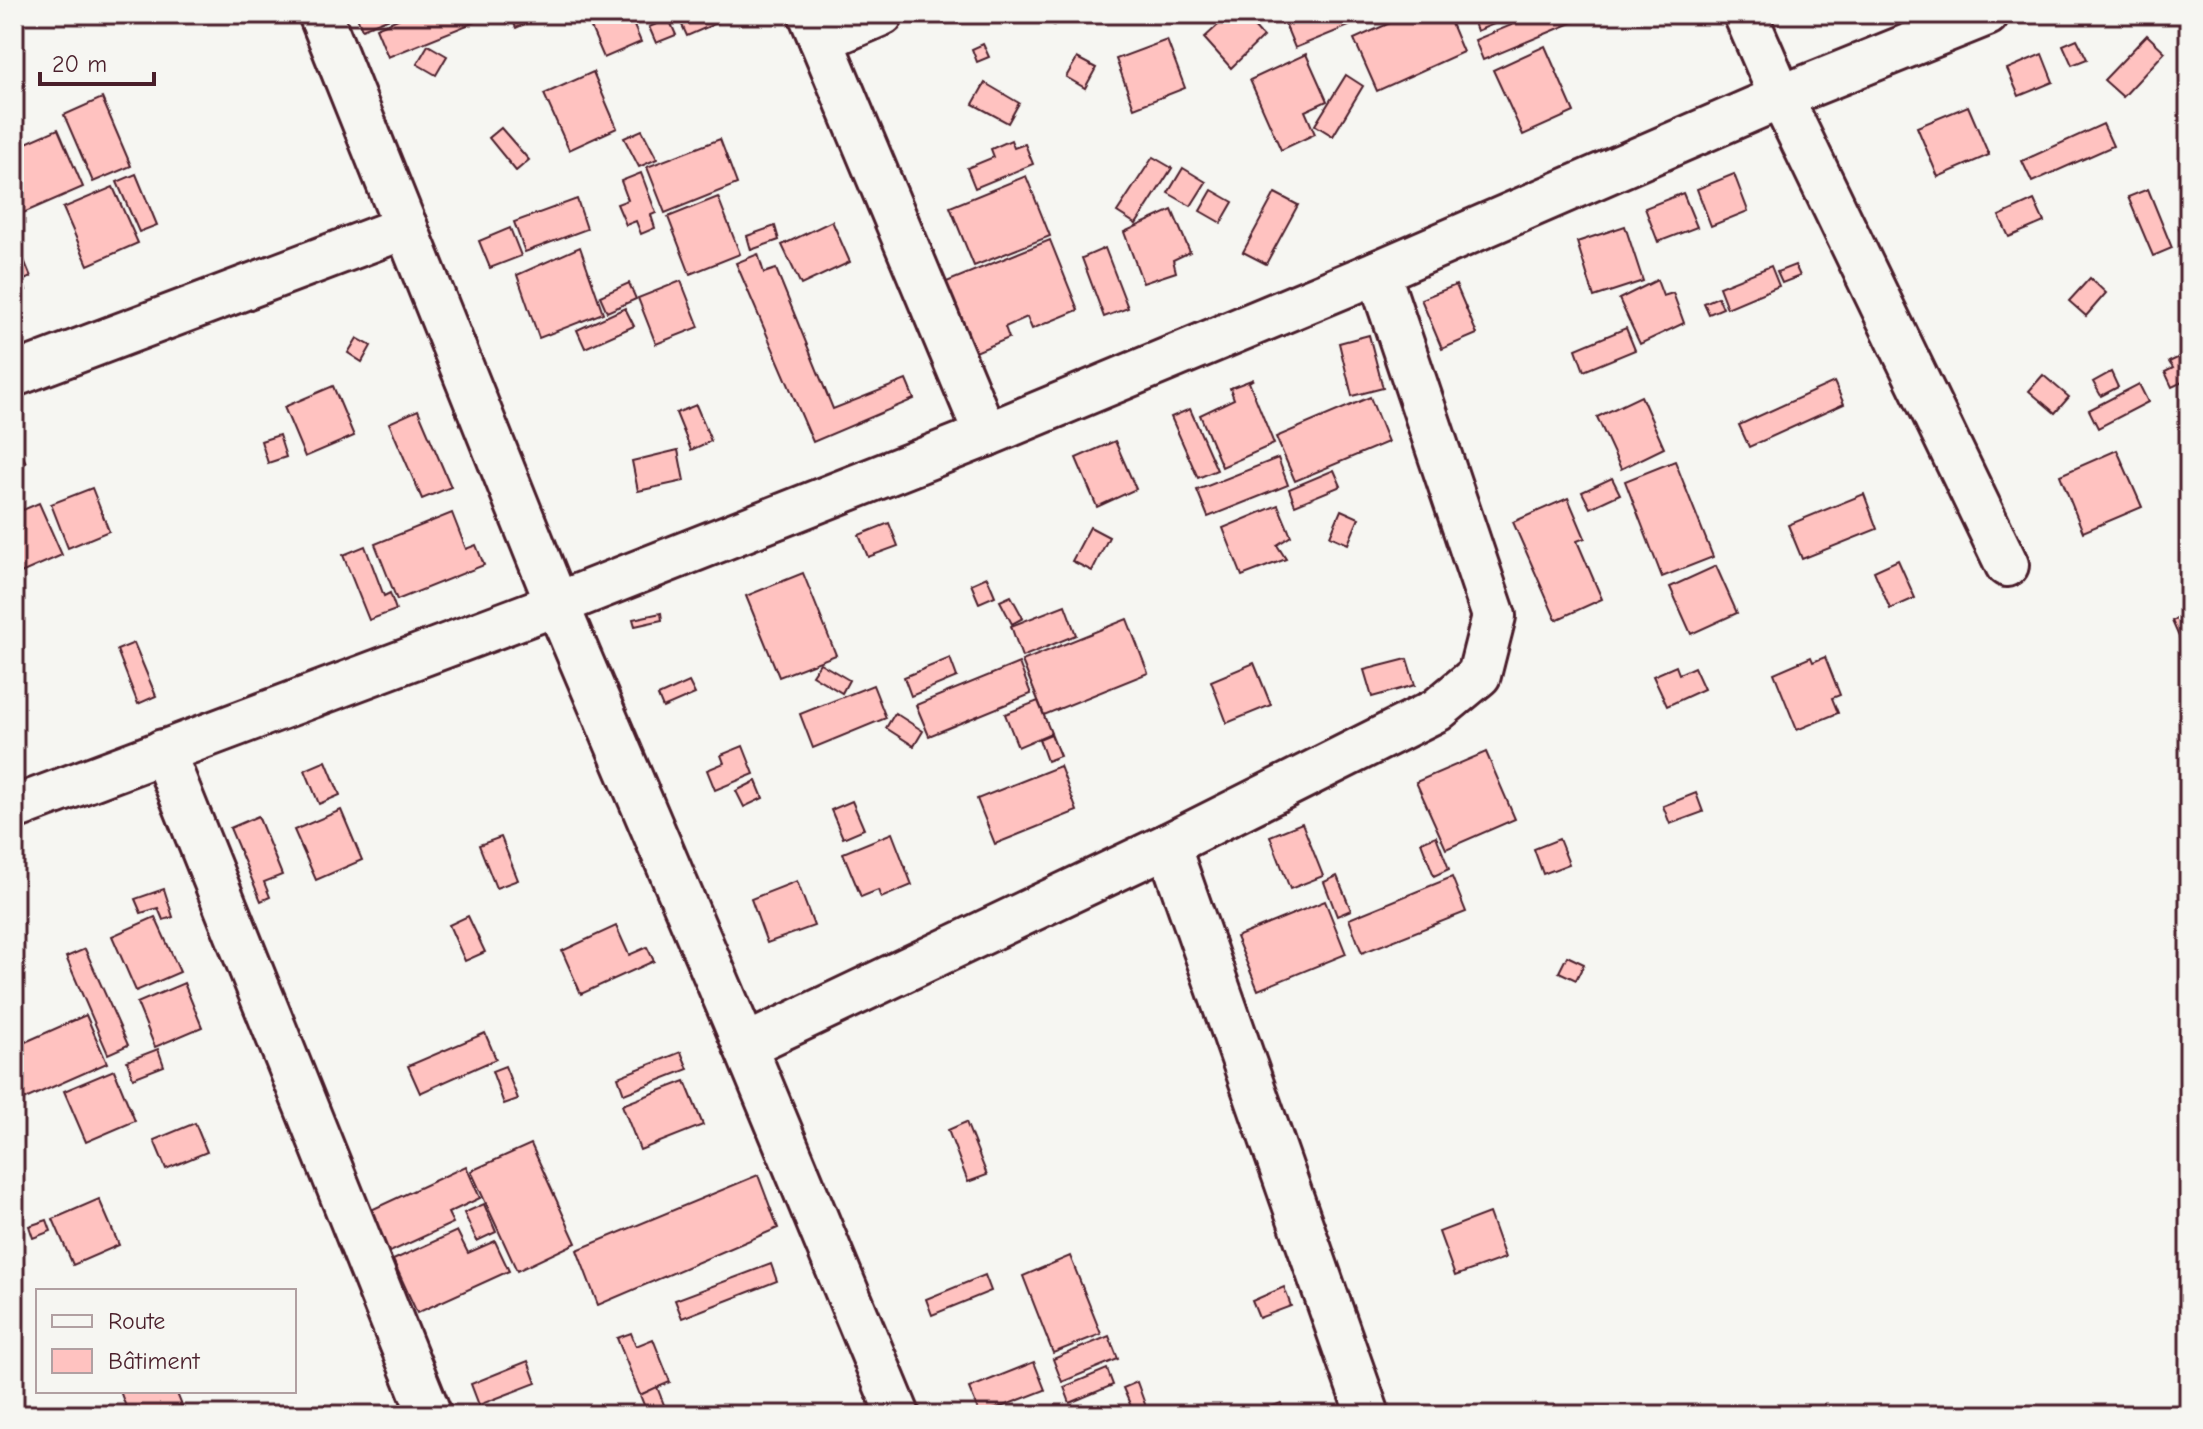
<svg xmlns="http://www.w3.org/2000/svg" width="2203" height="1429" font-family="'Comic Neue',sans-serif">
<style>
.building{fill:#ffc2c0;stroke:#4a1f2b;stroke-width:2}
.lines{fill:none;stroke-linecap:round;stroke-linejoin:round}
.street-casing{stroke:#4a1f2b;stroke-width:48}
.street{stroke:#f6f6f2;stroke-width:42}
</style>
<rect width="100%" height="100%" fill="#f6f6f2"/>
<filter id="ink" filterUnits="userSpaceOnUse"><feTurbulence type="fractalNoise" baseFrequency=".0125" numOctaves="2"/><feDisplacementMap in="SourceGraphic" scale="16" xChannelSelector="R" yChannelSelector="G"/><feConvolveMatrix kernelMatrix="1 2 1 2 8 2 1 2 1" color-interpolation-filters="sRGB"/></filter>
<g filter="url(#ink)">
<g class="building">
<path d="M356,14H400L362,29Z"/>
<path d="M410,14H484L485,18L388,57L376,28Z"/>
<path d="M510,14H547L516,28Z"/>
<path d="M610,14H629L641,42L604,58L589,23Z"/>
<path d="M677,14H735V15L687,36Z"/>
<path d="M1039,14H1062L1054,25Z"/>
<path d="M1230,14H1242L1263,37L1231,68L1204,38Z"/>
<path d="M1281,14H1344L1349,26L1295,48Z"/>
<path d="M1351,14H1381L1355,25Z"/>
<path d="M1410,14H1447L1463,52L1377,91L1354,39Z"/>
<path d="M1471,14H1518L1477,31Z"/>
<path d="M1538,14H1593L1483,60L1475,40Z"/>
<path d="M669,19L676,35L656,43L649,27Z"/>
<path d="M2147,35L2165,52L2123,97L2104,80Z"/>
<path d="M2077,39L2087,59L2072,65L2063,45Z"/>
<path d="M1167,40L1185,88L1134,108L1116,59Z"/>
<path d="M983,44L989,57L977,62L972,49Z"/>
<path d="M428,45L447,56L436,75L417,64Z"/>
<path d="M1545,46L1574,112L1523,135L1493,70Z"/>
<path d="M1306,54L1327,101L1305,111L1315,134L1281,150L1250,80Z"/>
<path d="M2042,54L2053,82L2019,96L2007,69Z"/>
<path d="M1077,58L1096,68L1085,88L1066,77Z"/>
<path d="M593,72L617,128L569,150L544,94Z"/>
<path d="M1346,75L1363,86L1333,136L1315,125Z"/>
<path d="M985,83L1019,103L1008,123L973,104Z"/>
<path d="M102,98L131,166L93,182L64,115Z"/>
<path d="M1968,106L1989,155L1938,177L1917,127Z"/>
<path d="M2103,124L2113,146L2032,182L2022,161Z"/>
<path d="M501,128L529,160L516,171L489,138Z"/>
<path d="M58,129L83,187L14,217V155L21,152L19,146Z"/>
<path d="M642,130L657,159L639,167L624,138Z"/>
<path d="M720,139L737,184L665,213L647,167Z"/>
<path d="M1011,140L1014,148L1025,144L1033,164L975,188L967,168L994,157L991,149Z"/>
<path d="M1153,157L1172,168L1136,224L1117,212Z"/>
<path d="M1183,168L1206,182L1191,206L1168,193Z"/>
<path d="M641,173L656,213L651,215L655,228L641,234L636,221L626,225L617,204L628,200L621,181Z"/>
<path d="M136,174L157,225L139,232L117,182Z"/>
<path d="M1734,174L1748,211L1711,226L1697,189Z"/>
<path d="M1026,176L1050,236L974,266L950,207Z"/>
<path d="M113,187L138,243L88,265L63,208Z"/>
<path d="M2148,189L2172,248L2153,256L2128,197Z"/>
<path d="M1212,190L1233,202L1221,223L1200,211Z"/>
<path d="M1275,193L1298,205L1266,264L1243,252Z"/>
<path d="M1683,193L1697,227L1658,242L1645,208Z"/>
<path d="M718,197L740,254L690,274L668,217Z"/>
<path d="M577,199L587,229L525,252L514,222Z"/>
<path d="M2034,200L2044,222L2009,237L1999,216Z"/>
<path d="M1172,210L1190,252L1173,260L1176,272L1143,283L1124,232Z"/>
<path d="M832,221L850,262L801,285L782,245Z"/>
<path d="M2189,224V243L2187,244L2179,228Z"/>
<path d="M775,226L779,240L751,250L747,236Z"/>
<path d="M1625,226L1643,281L1594,297L1577,242Z"/>
<path d="M510,228L521,256L490,268L479,241Z"/>
<path d="M1050,240L1078,310L1032,329L1027,317L1005,327L1009,338L971,354L944,283Z"/>
<path d="M580,247L603,313L539,338L517,275Z"/>
<path d="M19,248L31,277L22,281L26,290L14,295V250Z"/>
<path d="M1105,248L1128,308L1104,317L1082,258Z"/>
<path d="M758,254L764,273L776,269L833,409L906,380L914,399L813,442L736,263Z"/>
<path d="M1795,265L1800,276L1782,283L1777,272Z"/>
<path d="M1771,266L1779,286L1727,308L1719,287Z"/>
<path d="M2090,278L2106,293L2086,316L2069,301Z"/>
<path d="M1657,280L1663,296L1673,293L1684,323L1640,344L1619,299Z"/>
<path d="M681,281L699,327L656,344L638,298Z"/>
<path d="M629,283L636,299L607,312L600,296Z"/>
<path d="M1456,285L1477,334L1442,349L1421,299Z"/>
<path d="M1718,297L1723,308L1709,314L1704,303Z"/>
<path d="M625,308L634,326L585,348L577,330Z"/>
<path d="M1626,328L1635,350L1584,371L1576,349Z"/>
<path d="M1369,335L1383,388L1352,396L1339,343Z"/>
<path d="M357,338L371,346L362,362L348,353Z"/>
<path d="M2186,354L2189,360V379L2172,387L2165,372L2173,368L2169,362Z"/>
<path d="M2111,372L2118,387L2101,396L2093,382Z"/>
<path d="M2043,375L2069,397L2055,413L2029,391Z"/>
<path d="M1254,379L1249,382L1274,444L1222,467L1200,415L1234,399L1230,388Z"/>
<path d="M1834,382L1844,404L1749,447L1739,425Z"/>
<path d="M2139,384L2148,402L2098,428L2089,410Z"/>
<path d="M333,386L354,436L305,457L284,407Z"/>
<path d="M1641,396L1664,448L1621,469L1597,417Z"/>
<path d="M1370,397L1388,442L1295,481L1276,437Z"/>
<path d="M696,405L711,441L691,450L676,413Z"/>
<path d="M1190,409L1217,470L1198,478L1171,417Z"/>
<path d="M418,410L451,487L422,499L389,423Z"/>
<path d="M14,435L26,463L14,469Z"/>
<path d="M279,435L286,457L268,463L261,441Z"/>
<path d="M1115,441L1136,489L1097,507L1076,458Z"/>
<path d="M678,450L684,481L638,491L632,461Z"/>
<path d="M2117,450L2142,507L2083,532L2060,475Z"/>
<path d="M1278,458L1288,485L1208,517L1197,490Z"/>
<path d="M1675,461L1713,557L1662,577L1625,481Z"/>
<path d="M1334,470L1341,486L1295,505L1289,489Z"/>
<path d="M1612,478L1620,494L1590,508L1582,492Z"/>
<path d="M92,488L109,531L68,548L51,504Z"/>
<path d="M14,492L23,510L39,503L62,555L14,576Z"/>
<path d="M1864,494L1877,529L1802,559L1788,525Z"/>
<path d="M1568,498L1585,538L1577,541L1602,599L1556,620L1513,522Z"/>
<path d="M1278,505L1291,536L1277,545L1286,559L1242,576L1223,528Z"/>
<path d="M1341,510L1359,518L1348,544L1330,536Z"/>
<path d="M452,513L466,549L476,545L484,565L397,600L375,544Z"/>
<path d="M889,523L898,546L868,557L859,535Z"/>
<path d="M1090,527L1109,537L1092,571L1072,561Z"/>
<path d="M365,546L384,596L390,593L396,610L369,620L343,555Z"/>
<path d="M1898,560L1915,598L1890,609L1874,571Z"/>
<path d="M1716,566L1737,613L1691,634L1670,587Z"/>
<path d="M803,573L836,655L779,677L746,596Z"/>
<path d="M987,577L995,596L979,603L971,584Z"/>
<path d="M1011,596L1023,618L1012,624L1000,601Z"/>
<path d="M1065,605L1076,635L1022,657L1011,626Z"/>
<path d="M661,613L662,620L635,626L633,619Z"/>
<path d="M2189,613V634L2180,639L2172,621Z"/>
<path d="M1127,619L1148,673L1044,715L1022,661Z"/>
<path d="M134,643L156,696L138,704L117,650Z"/>
<path d="M1811,657L1813,662L1825,657L1840,695L1832,698L1838,713L1797,730L1774,673Z"/>
<path d="M950,658L957,677L911,696L904,677Z"/>
<path d="M1407,659L1415,685L1372,697L1364,670Z"/>
<path d="M820,663L849,680L842,693L812,675Z"/>
<path d="M1019,663L1031,694L929,736L916,705Z"/>
<path d="M1254,663L1271,705L1227,723L1211,681Z"/>
<path d="M1676,666L1679,674L1694,667L1704,689L1667,706L1653,676Z"/>
<path d="M689,682L695,694L663,708L658,696Z"/>
<path d="M873,685L886,718L813,748L800,714Z"/>
<path d="M1038,701L1051,733L1018,747L1005,714Z"/>
<path d="M895,713L923,731L914,746L886,728Z"/>
<path d="M1051,734L1060,756L1047,761L1039,739Z"/>
<path d="M743,746L754,774L715,790L707,770L724,763L721,755Z"/>
<path d="M1486,752L1515,819L1446,849L1416,782Z"/>
<path d="M326,761L340,795L319,804L305,770Z"/>
<path d="M1060,766L1077,811L995,844L977,799Z"/>
<path d="M756,781L763,798L744,807L736,791Z"/>
<path d="M1696,793L1703,812L1670,824L1663,806Z"/>
<path d="M852,801L864,829L843,838L831,810Z"/>
<path d="M341,810L362,860L316,880L294,830Z"/>
<path d="M258,816L282,875L264,882L270,897L261,901L230,828Z"/>
<path d="M1302,823L1323,876L1290,889L1270,836Z"/>
<path d="M892,833L912,885L881,898L878,890L861,897L843,853Z"/>
<path d="M1436,836L1449,869L1434,876L1421,842Z"/>
<path d="M501,837L518,880L496,888L479,845Z"/>
<path d="M1559,839L1569,864L1543,874L1534,849Z"/>
<path d="M1337,876L1351,910L1337,916L1324,882Z"/>
<path d="M1452,877L1466,912L1362,953L1349,919Z"/>
<path d="M797,881L814,926L767,943L751,899Z"/>
<path d="M164,889L173,917L163,920L158,908L141,913L135,899Z"/>
<path d="M1325,901L1346,954L1258,990L1236,937Z"/>
<path d="M468,916L485,952L465,961L449,925Z"/>
<path d="M155,917L180,972L136,991L112,936Z"/>
<path d="M616,926L629,955L647,947L654,961L581,994L562,951Z"/>
<path d="M85,949L128,1045L108,1054L66,957Z"/>
<path d="M1567,956L1584,964L1576,980L1559,972Z"/>
<path d="M184,983L202,1027L155,1047L137,1003Z"/>
<path d="M86,1015L107,1063L14,1104V1047Z"/>
<path d="M485,1033L496,1059L420,1093L408,1066Z"/>
<path d="M158,1049L164,1066L133,1078L127,1061Z"/>
<path d="M681,1052L688,1069L624,1094L618,1077Z"/>
<path d="M505,1066L518,1099L504,1104L492,1071Z"/>
<path d="M114,1070L135,1121L86,1142L64,1091Z"/>
<path d="M685,1081L703,1125L640,1150L622,1105Z"/>
<path d="M966,1122L987,1175L968,1182L948,1130Z"/>
<path d="M195,1123L207,1152L166,1169L154,1140Z"/>
<path d="M531,1144L576,1243L517,1271L471,1171Z"/>
<path d="M466,1166L480,1198L448,1213L453,1223L388,1253L369,1211Z"/>
<path d="M758,1175L778,1228L598,1305L577,1250Z"/>
<path d="M99,1199L119,1245L73,1265L53,1219Z"/>
<path d="M484,1204L496,1232L477,1241L464,1213Z"/>
<path d="M1489,1213L1505,1258L1455,1276L1439,1232Z"/>
<path d="M47,1220L51,1231L33,1238L29,1226Z"/>
<path d="M457,1231L468,1253L495,1241L509,1271L417,1313L393,1260Z"/>
<path d="M1070,1256L1101,1334L1053,1353L1023,1276Z"/>
<path d="M771,1264L777,1281L682,1318L675,1300Z"/>
<path d="M985,1275L991,1291L932,1315L926,1299Z"/>
<path d="M1284,1287L1291,1306L1259,1318L1252,1301Z"/>
<path d="M631,1333L636,1346L653,1339L670,1382L640,1395L617,1338Z"/>
<path d="M1109,1336L1118,1359L1062,1382L1053,1359Z"/>
<path d="M528,1361L536,1383L479,1405L471,1384Z"/>
<path d="M1034,1362L1045,1390L980,1415L969,1388Z"/>
<path d="M1107,1369L1113,1385L1070,1403L1064,1387Z"/>
<path d="M1137,1382L1146,1407L1133,1411L1123,1388Z"/>
<path d="M657,1387L668,1415H648L640,1395Z"/>
<path d="M120,1391H176L182,1406L158,1415H129Z"/>
<path d="M1281,1403L1285,1414L1249,1415Z"/>
<path d="M1181,1406L1184,1415H1156Z"/>
</g>
<g class="lines">
<g class="street-casing">
<g id="street">
<path d="M320,14L557,604L745,1046L898,1415"/>
<path d="M810,14L986,435"/>
<path d="M1745,14L1781,97L2007,565"/>
<path d="M821,40L882,14"/>
<path d="M14,375L406,227"/>
<path d="M163,751L430,1415"/>
<path d="M14,808L557,604L986,435L1378,272L1781,97L1987,14"/>
<path d="M1168,845L1368,1415"/>
<path d="M745,1046L1168,845L1437,710L1479,675L1494,616L1378,272"/>
</g>
</g>
<use href="#street" class="street"/>
</g>
</g>
<rect width="2203" height="1429" fill="none" stroke="#f6f6f2" stroke-width="48"/>
<rect x="24" y="24" width="2155" height="1381" fill="none" stroke="#4a1f2b" stroke-width="3" filter="url(#ink)"/>
<rect x="36" y="1289" width="260" height="104" fill="#f6f6f2" stroke="#b1a0a2" stroke-width="2"/>
<rect x="52" y="1315" width="40" height="12" fill="#f6f6f2" stroke="#b1a0a2" stroke-width="2"/>
<text x="108" y="1329" font-size="24" fill="#4a1f2b">Route</text>
<rect x="52" y="1349" width="40" height="24" fill="#ffc2c0" stroke="#b1a0a2" stroke-width="2"/>
<text x="108" y="1369" font-size="24" fill="#4a1f2b">Bâtiment</text>
<path d="M40 72v12h114v-12" fill="none" stroke="#4a1f2b" stroke-width="4"/>
<text x="52" y="72" font-size="24" fill="#4a1f2b" stroke="#f6f6f2" stroke-width="6" paint-order="stroke">20 m</text>
</svg>
